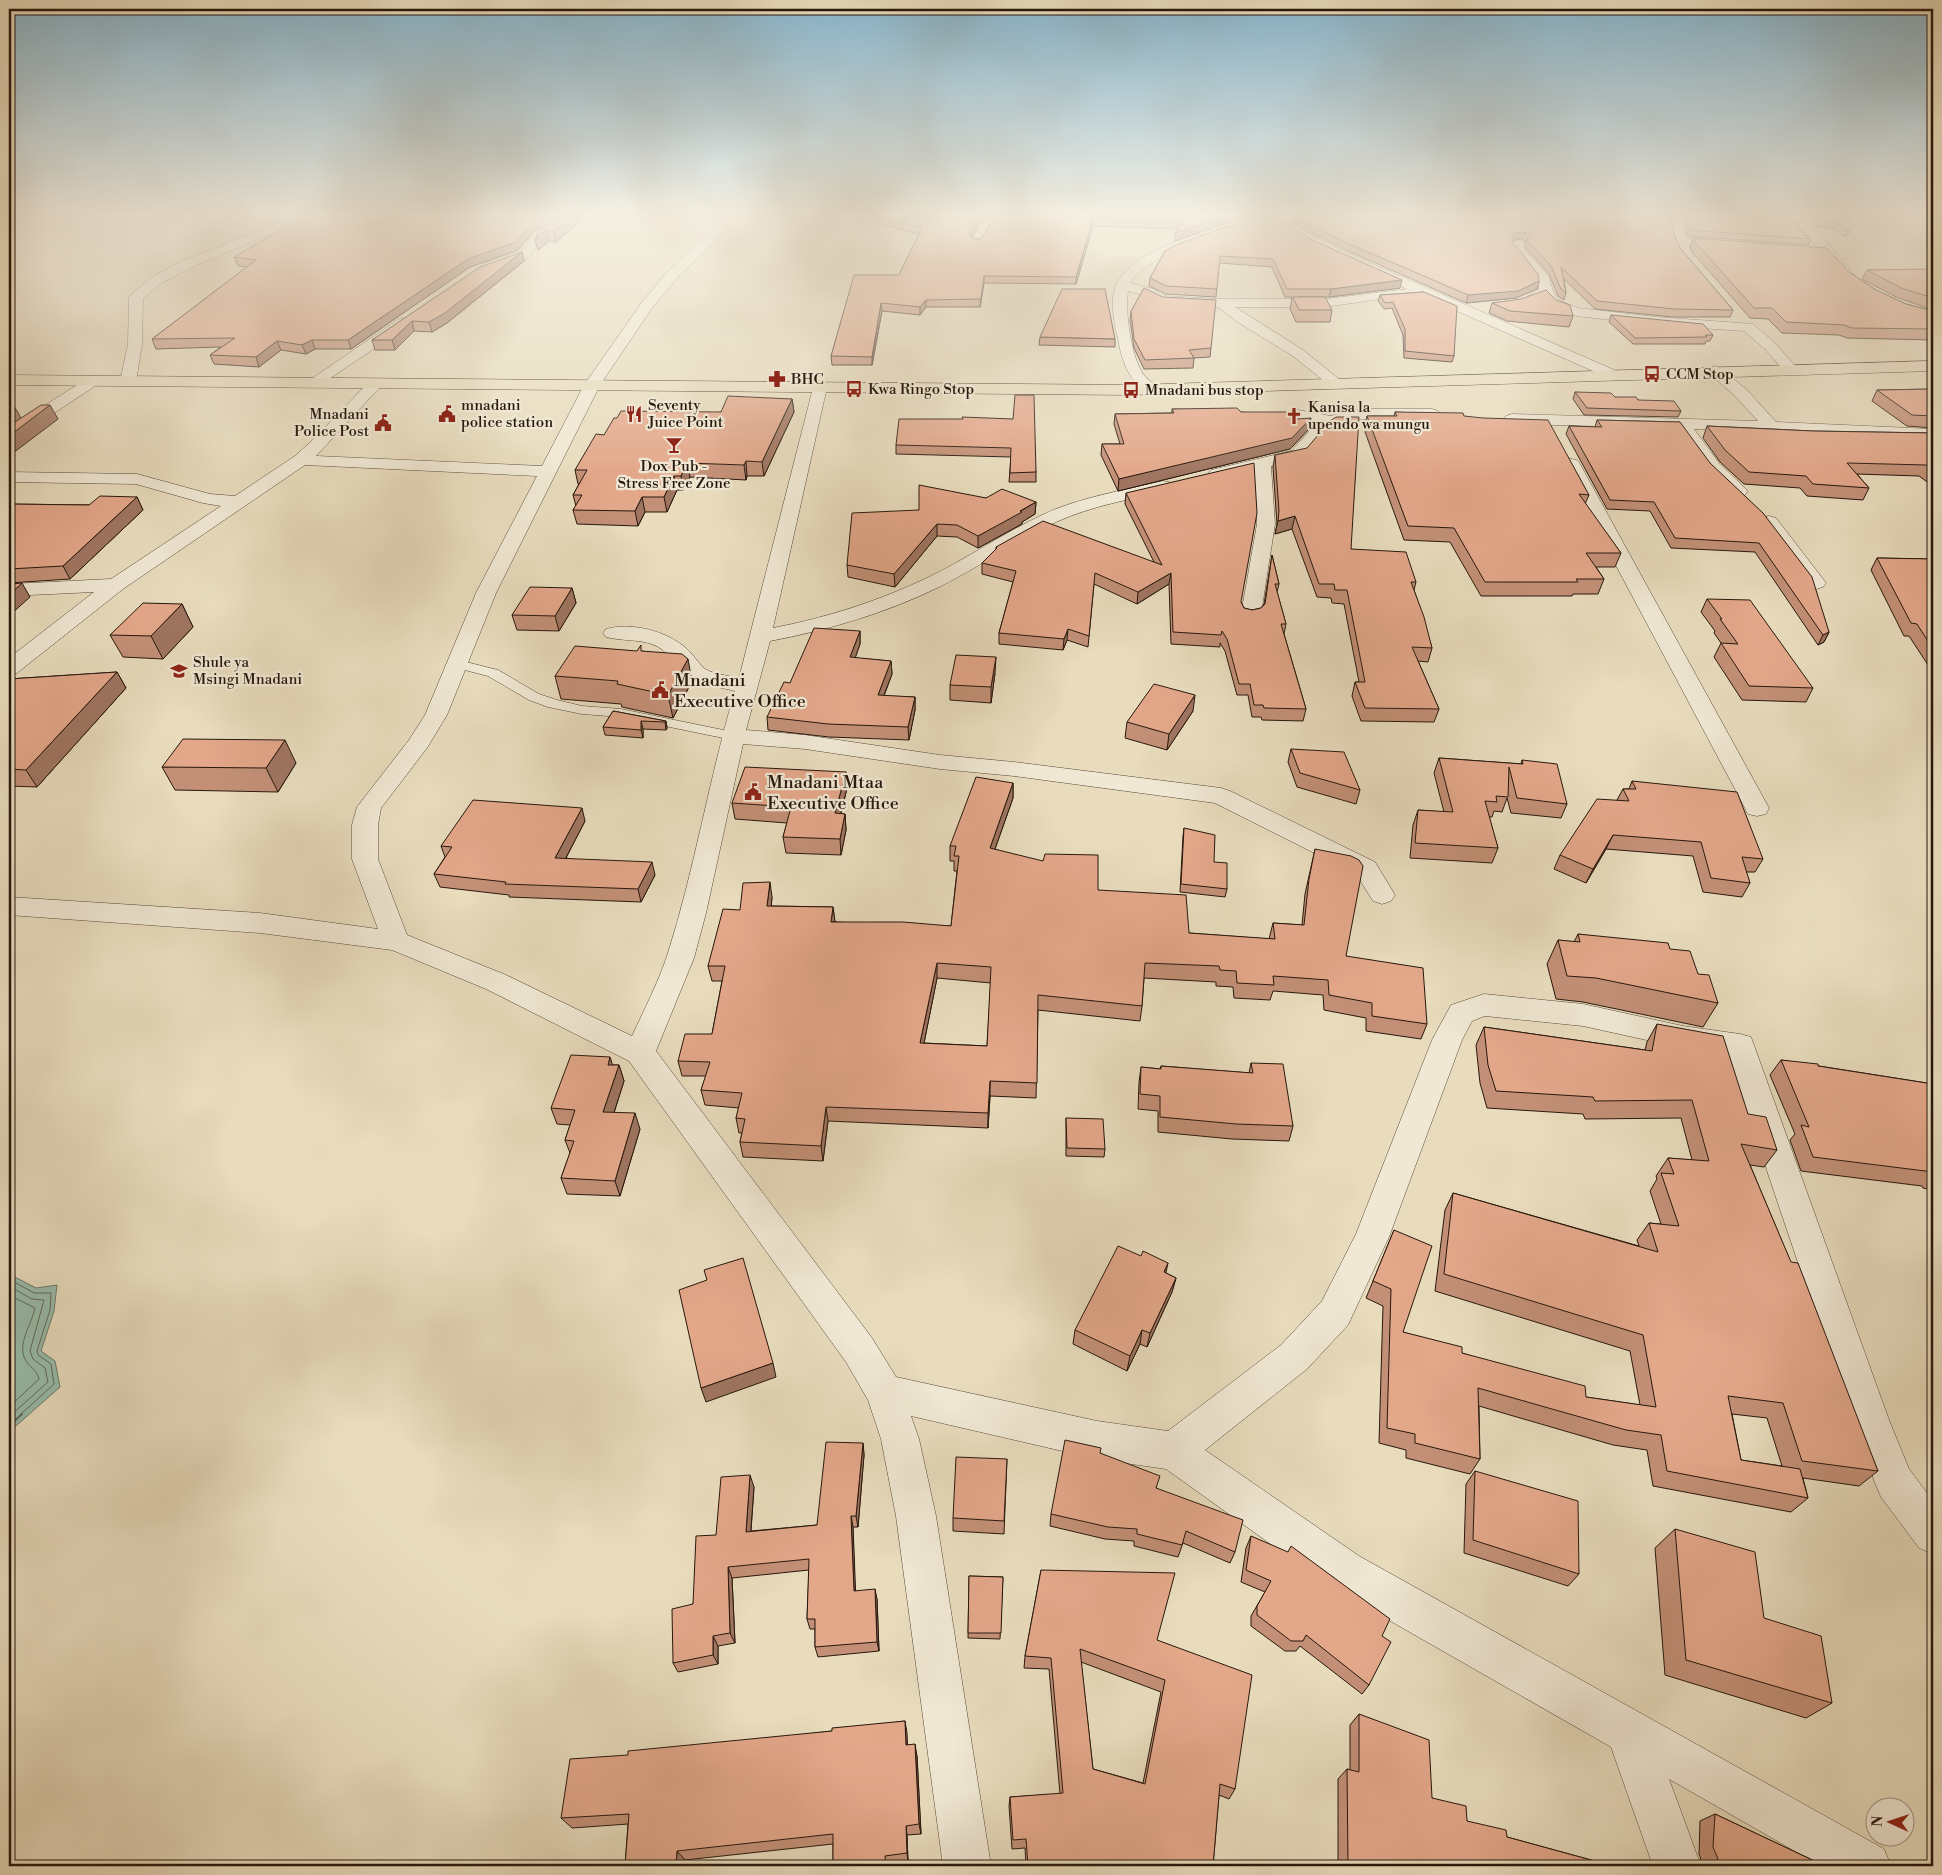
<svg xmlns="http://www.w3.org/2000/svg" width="1942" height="1875" font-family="'Libre Bodoni',serif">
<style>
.water{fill:#98bcab;stroke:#6b7a6b}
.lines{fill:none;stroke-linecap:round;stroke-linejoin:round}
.shore-far1{stroke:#606a5c;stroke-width:1}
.shore{stroke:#606a5c;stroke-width:2}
.lane-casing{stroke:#574838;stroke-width:1}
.street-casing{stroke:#574838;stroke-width:1}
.highway-casing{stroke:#27170c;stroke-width:1}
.lane{fill:#f0e8d4;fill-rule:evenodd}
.street{fill:#f0e8d4;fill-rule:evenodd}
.highway{fill:#e8dcbd;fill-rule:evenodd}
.wall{fill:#c39077;stroke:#27170c;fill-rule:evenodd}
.shaded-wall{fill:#9f7561;stroke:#27170c}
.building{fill:#e3a78a;stroke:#27170c;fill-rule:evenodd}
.labels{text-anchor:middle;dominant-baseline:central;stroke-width:4.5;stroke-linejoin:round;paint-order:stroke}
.far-poi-label{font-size:15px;fill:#27170c;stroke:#f0e8d4;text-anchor:start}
.poi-label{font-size:18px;fill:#27170c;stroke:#f0e8d4;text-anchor:start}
</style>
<rect width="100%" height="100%" fill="#e8dcbd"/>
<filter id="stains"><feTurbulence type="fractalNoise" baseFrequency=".004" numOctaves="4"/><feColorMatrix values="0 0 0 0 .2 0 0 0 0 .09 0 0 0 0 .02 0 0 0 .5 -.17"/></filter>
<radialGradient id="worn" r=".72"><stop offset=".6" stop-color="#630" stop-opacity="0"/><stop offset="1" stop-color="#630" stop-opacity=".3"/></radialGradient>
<path class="water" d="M9,1274L36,1288L57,1285L54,1311L41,1351L55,1361L60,1387L9,1432Z"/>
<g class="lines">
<g class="shore-far1">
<path d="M9,1279L34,1293H51L50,1310L37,1351L38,1355L51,1364L54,1384L20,1415"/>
<path d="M9,1286L32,1299L44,1300L30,1351L33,1359L45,1368L48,1382L11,1415"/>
<path d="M9,1295L35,1308C32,1323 17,1344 25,1359C29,1367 37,1370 39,1379L9,1407"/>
</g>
<g class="shore">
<path d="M9,1417L12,1414"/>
<path d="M9,1426L22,1414"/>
</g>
<g class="lane-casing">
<path id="lane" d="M458,660L498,670L539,694L557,700L582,706L621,709L733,732L738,733L740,736L738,739L733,740L621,717L582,714L548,707L529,700L488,676L453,667L451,664Z"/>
</g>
<g class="street-casing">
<g id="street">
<path d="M299,214H315L313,216L188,269L160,284L143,299L142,344L136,382L133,385H123L120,382L128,344L129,298L131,295L150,278L178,263Z"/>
<path d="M570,214H587L550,232L540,241L529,257L516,263L488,271L482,267L483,264L521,251L536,231L553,221Z"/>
<path d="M733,214H748L736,222L678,277L652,308L600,385L496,593L447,715L427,748L381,808L378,825V859L407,935L506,975L632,1036C644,1010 658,983 667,956C695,869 709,778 735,691C724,688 698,684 690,678C676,668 669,650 652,644C637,639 621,641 606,637L603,633L606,629C632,622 666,631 686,648C693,654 698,663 705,669C713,674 729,676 739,678L814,384H824L827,387L773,628C825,618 876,602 925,579C965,560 1002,534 1042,515C1077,498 1125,490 1163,481L1169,482L1172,486L1169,490C1132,499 1091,506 1056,522C1016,541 979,567 939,587C886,613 828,630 770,641L746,730L805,735L940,755L1014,762L1221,788L1230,791L1375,862L1395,895L1391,901L1382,904L1373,901L1356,874L1215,803L1014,776L940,769L805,749L743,744L706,913L694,958L656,1051L872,1338L896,1377L1097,1421L1168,1431L1281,1345L1322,1301L1356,1234L1432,1040L1451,1005L1484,994L1583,1004L1683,1026L1740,1034L1751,1037L1889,1420L1909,1469L1933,1501V1554L1919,1548L1881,1497L1875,1483L1851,1420L1728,1055L1683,1048L1583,1026L1485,1016L1472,1021L1462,1040L1389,1237L1348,1325L1307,1369L1205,1450L1359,1556L1884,1849L1891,1866H1821L1669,1779L1701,1866H1653L1611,1747L1329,1586L1166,1469L1097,1459L911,1416L919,1439L936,1516L991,1866H943L896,1516L881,1439L868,1400L846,1362L629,1061L486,989L392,950L260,933L9,915V897L260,913L378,929L352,859V825L357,807L409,740L425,715L476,593L537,476L305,465L123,589L17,673L9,674V658L94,592L9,596V584L111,579L221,506L203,503L136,484L9,482V472L137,474L210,494L235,496L295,456L317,436L370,381H380L383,384L380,387L316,456L542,466L584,385L642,302L668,271L728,216Z"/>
<path d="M987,214H999L981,244H973L971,241Z"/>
<path d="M1268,214H1333L1335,216L1333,218L1329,220H1287L1310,235L1345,252L1621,373L1624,376L1621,379H1611L1423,296L1380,299L1325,307H1235L1303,350L1340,380L1343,383L1340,386H1330L1293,356L1239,323L1218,307L1162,304L1143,295L1128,291C1125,313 1131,357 1144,375C1148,381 1155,383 1159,389L1156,392H1146C1128,379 1122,361 1118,339C1114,323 1109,298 1117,283C1129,259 1173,241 1198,234L1204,238L1202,241C1181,249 1142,262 1130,283L1153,289L1165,296L1221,299H1325L1407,289L1310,245L1274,220L1241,228L1235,224L1237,221Z"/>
<path d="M1670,214H1682L1685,238L1728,242L1734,246L1728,250L1688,246L1693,256L1687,260L1683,259L1673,241Z"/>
<path d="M1791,214H1803L1855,276L1853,279H1843L1836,272Z"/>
<path d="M1519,240L1523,241L1525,244L1523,247L1549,277L1553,291L1557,298L1563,302L1578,308L1657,317L1753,324L1775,343L1798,369L1795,372H1785L1765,349L1744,331L1657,325L1576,316L1553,308L1543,298L1531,303L1526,302L1524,299L1539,289L1538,281L1511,247L1515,241Z"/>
<path d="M404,318L409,319L411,322L409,325L317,387H307L304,384L399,319Z"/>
<path d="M1715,366L1720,368L1747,390L1776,422L1933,429V439L1694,429L1719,463L1748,491L1745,495C1741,496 1738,497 1734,495C1715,486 1689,446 1677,428L1512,424L1506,422L1504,419L1506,416L1512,414L1758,421L1735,396L1710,374L1707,371L1710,368Z"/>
<path d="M93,376L98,378L101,381L98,384L15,439L9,440V428L88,378Z"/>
<path d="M1366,409H1432L1438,411L1440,414L1438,417L1432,419H1366L1346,421L1326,431L1303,459L1271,466L1275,524L1261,614L1258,618L1251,620L1244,618L1241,614L1257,524L1254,470L1217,479L1211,478L1208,474L1211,470L1291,451L1317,423L1292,418L1290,415L1292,412L1298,410L1331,416L1342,412Z"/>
<path d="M1571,459L1577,460L1580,464L1769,808L1766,814L1757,816L1748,814L1745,808L1562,464L1565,460Z"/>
<path d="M1769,516L1776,518L1823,579L1826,583L1823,587L1816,589L1809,587L1760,522L1762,518Z"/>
</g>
</g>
<g class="highway-casing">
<path id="highway" d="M1933,361V371L1131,395L9,385V375L1131,385Z"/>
</g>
<use href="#lane" class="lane"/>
<use href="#street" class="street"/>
<use href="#highway" class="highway"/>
</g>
<g class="wall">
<path d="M569,214L585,217L556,242L549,241L538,250L535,239Z"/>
<path d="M597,214H647L644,216Z"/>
<rect x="755" y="214" width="50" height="2"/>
<path d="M843,214H914L912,217L918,214H985L972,236L973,239H981L997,214L1232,221L1175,241L1178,229L1093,226L1076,284L984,283L980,307H926L920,315L882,311L872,365H832L831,356L899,275L919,234Z"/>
<path d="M1293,214L1400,217L1405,216L1403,214H1671L1674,234L1680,248L1733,310L1730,317H1672L1595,309L1564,279L1566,293L1564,300L1558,296L1549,274L1525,247L1526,243L1523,239L1513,240L1512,242L1539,281L1537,289L1516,298L1466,303L1346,250L1311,233L1292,221Z"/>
<path d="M1685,214H1796L1801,221L1799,227H1796L1811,239L1809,245L1687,236L1684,217Z"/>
<path d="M1804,214H1843L1852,227L1849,233L1845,237L1833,228L1816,227Z"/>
<path d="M535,230L518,250L470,267L351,349H315L306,354L281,350L259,367L214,364L210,355L221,347L156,349L152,339L247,267L238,266L234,257Z"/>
<path d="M1693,238L1849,272L1876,290L1906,304L1933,311V340L1847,338L1839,335L1782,333L1768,319L1750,318L1693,253L1690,247Z"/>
<path d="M1310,239L1400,288L1329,297H1299L1332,310L1330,322H1296L1290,309L1292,297H1285L1272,267L1219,263L1216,297L1166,294L1149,286L1150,278L1165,251Z"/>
<path d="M522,252L524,261L447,323L432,332L414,331L395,350H375L372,340Z"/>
<path d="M1867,270H1933V310L1896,297L1862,279Z"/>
<path d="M1424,292L1454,356L1452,362L1404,358L1403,335L1392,308L1384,309L1378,301L1380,295Z"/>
<path d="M1556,300L1573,316L1569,327L1507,321L1489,313L1492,303Z"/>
<path d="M1131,311L1211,348L1210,357L1194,358L1193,368L1144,369L1134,348L1130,320Z"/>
<path d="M1611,315L1713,335L1710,341H1706L1705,344H1633L1609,322Z"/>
<path d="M1040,337L1115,339V347L1039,345Z"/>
<path d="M1933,389V428L1907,426L1872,401L1877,390Z"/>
<path d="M1575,392L1638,400L1681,411L1678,417L1584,415L1573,399Z"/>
<path d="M792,399L794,412L764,476H747L746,480L690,477L683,490H677L667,512H645L638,526L577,524L573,510L576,506L573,495L579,484H578L575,470L604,435L721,412Z"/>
<path d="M1172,409L1241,412L1297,419L1309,429L1290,449L1118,491L1101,455L1102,444H1120L1114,424L1115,414L1172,413Z"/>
<path d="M1395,412L1464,416L1589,495L1585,504L1621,553L1615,567H1596L1604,579L1598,594H1573L1572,596H1481L1450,542L1404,540L1364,429L1367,416H1394Z"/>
<path d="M1013,419L1036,472V482H1009L1011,457L896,454V445Z"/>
<path d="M1597,420L1680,422L1829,632L1824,642L1818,645L1755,552L1671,548L1650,511L1607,509L1566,434L1569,426L1595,427Z"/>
<path d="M1707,426L1813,431L1931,433L1933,429V486L1919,476L1857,474L1869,488L1863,500L1807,496L1800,488L1744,484L1720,462L1703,438Z"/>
<path d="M1275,455L1351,549L1416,582L1414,590L1432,648L1428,662L1418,661L1439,709L1434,722L1361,721L1352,696L1355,682H1359L1344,604L1332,603L1331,598L1317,597L1292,529L1275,534L1277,524L1273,467Z"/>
<path d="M1126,493L1241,602L1244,608L1252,610L1261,608L1264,604L1272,555L1279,584L1277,592L1286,624L1284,634L1306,709L1303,721L1262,720L1261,717H1252L1248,695H1237L1225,651L1220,643V647L1171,644L1169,584L1137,604L1094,584L1088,647L1067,640L1063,650L999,644V633L1013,582L982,574V563L996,549V547L1154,562L1125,504Z"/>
<path d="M137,497L143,510L70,579L9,583V504L89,505Z"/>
<path d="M986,498L1036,502L1035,514L1022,522V524L978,548L957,537L937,536L895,587L848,577L847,565L919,510Z"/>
<path d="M1877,558L1933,559V668H1930L1909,636H1904L1871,570Z"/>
<path d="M572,588L576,603L559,631L517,630L512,615Z"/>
<path d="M1707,599L1813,688L1806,702L1742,700L1714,657L1721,643L1714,633L1715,631L1701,612Z"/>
<path d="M182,604L193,627L163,659L123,657L110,635Z"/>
<path d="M860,631V644L855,658L891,661L892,674L884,696L915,697V710L909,740L829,737L768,730L767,717L790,683Z"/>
<path d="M643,651L692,681L673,718L622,707L621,704L561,699L555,676Z"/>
<path d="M117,672L126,688L37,787L9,786V679Z"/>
<path d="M995,673L991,703L950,700V685Z"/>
<path d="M613,711L666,721L667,728L666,730L643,729V738L605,735L603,727Z"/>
<path d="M1193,711L1167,750L1125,738L1127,722Z"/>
<path d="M1291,749L1360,790L1356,804L1297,787L1288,762Z"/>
<path d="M1439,758L1521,764L1522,760L1567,804L1561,818L1511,813L1507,798L1502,812L1494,811L1492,817H1489L1498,848L1492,863L1410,858L1413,825L1418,810L1444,812L1434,773Z"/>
<path d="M296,763L278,792L175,790L162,767Z"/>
<path d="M846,772L847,788L841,814H845L846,830L841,855L786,853L783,837L787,823L735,819L732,803Z"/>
<path d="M1632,781L1763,859L1755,872H1746L1750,883L1742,897L1703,892L1693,856L1606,849L1586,883L1554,869L1560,855L1617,800L1623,789H1629Z"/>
<path d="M1013,783V798L995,849L1098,890L1189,933L1269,939L1273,923L1302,925L1305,894L1315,849L1346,956L1427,1024L1421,1039L1366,1031V1018L1324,1010L1323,995L1273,991L1270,1000L1234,998L1233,987L1216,986V982L1144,978L1142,1006L1140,1021L1038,1010L1036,1098L990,1096L988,1128L828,1121L823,1161L743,1157L740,1142L742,1133H739L736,1118L739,1108L705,1105L701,1090L706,1076H682L678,1061L712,1034L722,981H712L708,966L740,910L772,897L771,906L833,907L835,922L951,926L957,871H954V861H950V846ZM937,978L991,983L987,1046L924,1043Z"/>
<path d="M585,821L566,858L655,875L641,902L509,897V895L440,887L434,874L445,857L441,846Z"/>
<path d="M1184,828L1214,862L1227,889L1225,897L1180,892L1183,836Z"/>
<path d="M1578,934L1670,949L1718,1003L1703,1027L1583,1002L1556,999L1547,964L1558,940L1574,942Z"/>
<path d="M1657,1024L1748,1114L1777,1150L1764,1167L1750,1165L1878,1471L1859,1486L1803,1478L1808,1498L1791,1512L1653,1486L1647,1450L1613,1445L1479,1406L1480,1459L1470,1474L1406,1458V1450L1379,1443L1383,1306L1366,1298L1394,1230L1403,1332L1586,1397L1640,1405L1630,1351L1435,1291L1445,1210L1453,1193L1639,1246L1637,1240L1649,1223L1661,1224L1650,1191L1657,1179L1656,1176L1668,1158L1692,1160L1681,1118L1585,1119L1583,1114L1487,1108L1480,1083L1476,1045L1484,1027L1645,1050L1647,1042ZM1732,1414L1767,1418L1782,1466L1741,1460Z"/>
<path d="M610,1057L612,1065H619L624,1081L614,1113L640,1129L620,1196L567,1194L561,1178L570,1153L565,1140L570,1125L557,1124L551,1108Z"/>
<path d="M1781,1060L1933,1084V1190L1923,1188L1922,1186L1801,1171L1790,1140L1795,1134L1770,1075Z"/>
<path d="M1251,1063L1293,1126L1289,1141L1232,1139L1158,1132V1111L1138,1109L1139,1082L1141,1067L1160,1069L1161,1066L1249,1073Z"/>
<path d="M1066,1118L1105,1149L1104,1157L1066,1156Z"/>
<path d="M1166,1273L1176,1278L1172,1292L1147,1347L1140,1344L1127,1371L1073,1344L1075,1330Z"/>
<path d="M863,1443L864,1455L858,1527H853L855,1591L877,1599L879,1651L818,1657L815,1647V1629H810L807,1619L809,1570L732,1578L735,1643L718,1646V1664L678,1672L673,1663L716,1535L754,1487L751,1531L817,1525Z"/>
<path d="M1100,1453L1157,1488L1235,1552L1230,1563L1183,1543L1178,1557L1134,1546V1541L1105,1539L1050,1526L1051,1514Z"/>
<path d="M1007,1459L1004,1534L953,1531V1518Z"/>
<path d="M1475,1471L1579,1574L1568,1586L1464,1553L1466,1484Z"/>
<path d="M1675,1529L1764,1618L1832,1703L1806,1718L1665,1675L1655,1548Z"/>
<path d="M1251,1536L1382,1636L1369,1685L1362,1694L1300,1646L1296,1651H1285L1251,1626V1616L1265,1592L1241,1582L1246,1548Z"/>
<path d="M1041,1570L1157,1640L1235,1789L1229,1799L1219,1795L1213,1866H1026L1025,1848L1012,1849L1009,1806L1010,1797L1060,1794L1049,1669L1024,1668L1025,1656ZM1081,1662L1161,1692L1143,1783L1093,1769Z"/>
<path d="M969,1576L1003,1577L1000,1639L968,1638Z"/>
<path d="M1359,1714L1432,1798L1467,1821L1507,1837L1613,1866H1338V1779L1347,1769L1350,1770V1725Z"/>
<path d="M905,1721L907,1745L917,1756L921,1834L907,1835L908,1862L888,1865V1866H833V1844L685,1860L684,1866H625L628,1824L572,1828L561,1818L628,1755L832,1731Z"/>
<path d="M1715,1814L1825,1866H1702L1703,1865L1699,1854L1700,1821Z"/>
</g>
<g class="shaded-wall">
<path d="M549,214H568L535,230L518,250L470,267L351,349L348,340L468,259L533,222Z"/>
<path d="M574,214H584L585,217L556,242L554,231Z"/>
<path d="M909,214H914L907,224L904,220Z"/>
<path d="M981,214H985L969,240V233Z"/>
<path d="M1232,214H1261L1232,221L1175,241V233Z"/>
<path d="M1093,219V226L1076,284V277Z"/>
<path d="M1852,227L1849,233L1845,237L1848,231Z"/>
<path d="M546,230L549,241L538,250L535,239Z"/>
<path d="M1525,232L1523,239L1513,240L1509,247L1511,240L1515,233Z"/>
<path d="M522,252L524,261L447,323L432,332L429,322Z"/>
<path d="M984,276V283L980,307L981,299Z"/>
<path d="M1402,280L1400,288L1329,297L1331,289Z"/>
<path d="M1539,281L1537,289L1516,298L1466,303L1468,295Z"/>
<path d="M926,300V307L920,315V307Z"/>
<path d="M881,303L882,311L872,365V357Z"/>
<path d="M412,321L414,331L395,350L392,340Z"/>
<path d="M312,340L315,349L306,354L302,345Z"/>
<path d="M277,341L281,350L259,367L256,357Z"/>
<path d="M792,399L794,412L764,476L762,462Z"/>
<path d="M13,404L21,418L9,427V407Z"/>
<path d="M50,405L58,419L9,456V436Z"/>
<path d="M1311,418L1309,429L1290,449L1118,491L1119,479Z"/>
<path d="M746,461L747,476L746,480L744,465Z"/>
<path d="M687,463L690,477L683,490L681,476Z"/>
<path d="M674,476L677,490L667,512L664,497Z"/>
<path d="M137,497L143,510L70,579L63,566Z"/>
<path d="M642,497L645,512L638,526L635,511Z"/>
<path d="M1036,502L1035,514L1022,522V524L978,548V536Z"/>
<path d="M1295,516L1292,529L1275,534L1278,521Z"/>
<path d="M937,524V536L895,587L894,574Z"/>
<path d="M1171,573L1169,584L1137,604L1138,592Z"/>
<path d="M22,583L30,597L9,616V595Z"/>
<path d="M572,588L576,603L559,631L555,616Z"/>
<path d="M182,604L193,627L163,659L151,636Z"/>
<path d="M1068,629L1067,640L1063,650L1064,639Z"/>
<path d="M860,631V644L851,670L850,657Z"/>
<path d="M1829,632L1824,642L1818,645L1823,635Z"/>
<path d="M996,657L995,673L991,703V687Z"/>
<path d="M688,659L692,681L673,718L668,695Z"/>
<path d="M891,661L892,674L879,708L878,695Z"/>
<path d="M117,672L126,688L37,787L26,770Z"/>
<path d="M1195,695L1193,711L1167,750L1169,734Z"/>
<path d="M915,697V710L909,740L908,727Z"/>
<path d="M641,721L643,729V738L641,730Z"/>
<path d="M666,721L667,728L666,730L665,722Z"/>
<path d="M285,740L296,763L278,792L266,768Z"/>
<path d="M846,772L847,788L837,829L835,813Z"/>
<path d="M1013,783V798L990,863V848Z"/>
<path d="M582,808L585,821L559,871L555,858Z"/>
<path d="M845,814L846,830L841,855L840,839Z"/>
<path d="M1613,835L1606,849L1586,883L1593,869Z"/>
<path d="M652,862L655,875L641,902L638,889Z"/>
<path d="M770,882L772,897L770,921L767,906Z"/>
<path d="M833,907L835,922H831Z"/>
<path d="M937,963V978L921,1058L920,1043Z"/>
<path d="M610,1057L615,1073L608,1065Z"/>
<path d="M619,1065L624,1081L609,1128L603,1112Z"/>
<path d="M990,1081V1096L988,1128V1113Z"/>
<path d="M826,1107L828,1121L823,1161L821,1146Z"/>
<path d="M635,1113L640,1129L620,1196L615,1181Z"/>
<path d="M1168,1263L1165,1277L1164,1272Z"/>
<path d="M1176,1278L1172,1292L1147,1347L1150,1333Z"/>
<path d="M1142,1330L1140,1344L1127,1371L1130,1356Z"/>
<path d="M773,1363L776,1377L706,1402L701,1388Z"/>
<path d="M863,1443L864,1455L858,1527L856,1516Z"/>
<path d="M750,1475L754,1487L750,1542L746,1532Z"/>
<path d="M851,1516L853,1527L856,1601L854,1591Z"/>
<path d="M728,1567L732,1578L735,1643L730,1633Z"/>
<path d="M875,1589L877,1599L879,1651L877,1642Z"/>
<path d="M713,1636L718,1646V1664L713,1655Z"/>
<path d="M905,1721L907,1733L908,1756L906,1745Z"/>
<path d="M915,1744L917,1756L921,1834L919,1824Z"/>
<path d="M906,1826L907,1835L908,1862L907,1853Z"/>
<path d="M677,1851L685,1860L684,1866H676Z"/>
</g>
<g class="building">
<path d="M308,214H549L533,222L516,242L468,259L348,340H312L302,345L277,341L256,357L210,355L235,338L152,339L256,260L234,257Z"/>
<path d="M569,214H574L554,231L546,230L535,239L539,230Z"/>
<path d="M868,214H909L904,220L918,214H981L969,233L973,239H981L997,214H1232L1175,233L1182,222L1093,219L1076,277L984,276L981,299L926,300L920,307L881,303L872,357L831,356L854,275H899L922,228Z"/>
<path d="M1293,214H1340L1400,217L1405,216L1407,214H1671L1674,234L1680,248L1733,310L1674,309L1597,301L1561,267L1566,293L1561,289L1551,266L1527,240L1529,236L1525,232L1515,233L1511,240L1538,274L1539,281L1518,291L1468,295L1347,243L1312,226Z"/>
<path d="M1687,214H1796L1801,221L1788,220L1811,239L1689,230Z"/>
<path d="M1812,214H1843L1852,227L1848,231L1836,221H1819Z"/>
<path d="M1275,215L1310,239L1402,280L1331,289H1287L1273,259L1220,256L1217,289L1166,286L1150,278L1165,251L1176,245L1219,229Z"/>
<path d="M1693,238L1827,248L1849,272L1876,290L1906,304L1933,311V329L1852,328L1844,325L1786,322L1772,308H1754L1696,243Z"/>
<path d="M522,252L445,313L429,322L412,321L392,340H372L480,267Z"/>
<path d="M1932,269L1933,270V298L1901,288L1867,270Z"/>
<path d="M1144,288L1163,297L1216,300L1211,348L1189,350L1194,358L1145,360L1134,339L1131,311Z"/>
<path d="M1062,289H1105L1115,339L1040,337Z"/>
<path d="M1546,290L1556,300L1570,305L1573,316L1510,311L1492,303L1521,299Z"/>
<path d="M1424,292L1457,306L1454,356L1405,351V329L1393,302L1385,303L1380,295Z"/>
<path d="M1293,297H1325L1332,310H1299Z"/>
<path d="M1611,315L1703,324L1713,335H1705L1707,337L1635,338Z"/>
<path d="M1933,389V416L1912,415L1877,390Z"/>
<path d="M1575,392L1611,393L1615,397H1636L1638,400L1674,401L1681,411L1587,408Z"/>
<path d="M1015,395H1034L1036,472L1010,473L1011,448L896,445L899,419H963L962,417L1013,419Z"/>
<path d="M728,396L792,399L762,462L746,461L744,465L687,463L681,476H674L664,497H642L635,511L573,510L582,495H573L587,470H575L596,434L604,435L614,418H617L621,411L721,412Z"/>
<path d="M41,405H50L9,436V426Z"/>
<path d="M1237,408L1241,412H1295L1297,419L1311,418L1292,438L1119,479L1102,444H1124L1115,414L1174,413L1172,409Z"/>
<path d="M1395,412L1463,413L1464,416L1483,418L1548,420L1589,495L1579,494L1621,553H1586L1604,579H1576L1578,582H1485L1454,528L1408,526L1367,416H1397Z"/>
<path d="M1336,417H1359L1351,549L1406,552L1416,582H1411L1424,617L1432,648L1412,647L1439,709L1365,708L1355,682H1365L1347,590H1335L1334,584H1319L1295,516L1278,521L1279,511L1275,455L1307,448L1330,421Z"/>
<path d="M1597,420L1680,422L1710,463L1763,513L1812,577L1829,632L1823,635L1759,543L1675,538L1654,502L1610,500L1569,426L1602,427Z"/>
<path d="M1707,426L1813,431L1933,433V470L1926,465L1847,463L1869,488L1813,484L1806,476L1749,472L1725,450Z"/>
<path d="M1254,463L1257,513L1241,602L1244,608L1252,610L1261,608L1265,604L1272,555L1279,584H1275L1286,624H1281L1306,709L1264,708L1263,705H1254L1250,684H1239L1227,639L1222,631L1221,635L1173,632L1171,573L1138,592L1095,573L1089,636L1068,629L1064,639L999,633L1016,571L982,563L997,548L996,547L1043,521L1162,565L1126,493Z"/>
<path d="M919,485L986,498L1002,489L1036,502L1020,511L1022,512L978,536L957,525L937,524L894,574L847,565L852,513L919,510Z"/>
<path d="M100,496L137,497L63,566L9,569V504L89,505Z"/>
<path d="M1877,558L1933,559V649L1917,624L1911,623Z"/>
<path d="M22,583L9,595V584Z"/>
<path d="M530,587L572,588L555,616L512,615Z"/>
<path d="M1707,599L1750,600L1813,688L1749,686L1721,643L1738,644L1720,619H1722Z"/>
<path d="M143,603L182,604L151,636L110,635Z"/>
<path d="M814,628L860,631L850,657L891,661L878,695L915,697L908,727L828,724L767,717L784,682L790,683Z"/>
<path d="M641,645V651L682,654L688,659L668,695L617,684L618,681L555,676L575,646L637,651Z"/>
<path d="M956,655L996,657L991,687L950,685Z"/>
<path d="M117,672L26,770L9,769V679Z"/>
<path d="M1154,684L1195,695L1169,734L1127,722Z"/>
<path d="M613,711L666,721L665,722L641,721V730L603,727Z"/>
<path d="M183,739L285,740L266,768L162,767Z"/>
<path d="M1291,749L1344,752L1360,790L1300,773Z"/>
<path d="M1439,758L1523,764L1522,760L1557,764L1567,804L1517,798L1509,767L1508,797L1496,796L1497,802L1485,801L1498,848L1415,843L1418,810L1453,812Z"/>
<path d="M745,767L846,772L835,813L845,814L840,839L783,837L791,807L732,803Z"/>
<path d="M976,777L1013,783L990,848L1043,861L1045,854L1098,855V890L1186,895L1189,933L1275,939L1273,923L1304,925L1309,879L1315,849L1351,856L1359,860L1363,866L1346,956L1423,968L1427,1024L1372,1016V1003L1329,995L1328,980L1273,976L1274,985L1237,983L1236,971L1220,970L1219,966L1145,963L1142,1006L1038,995L1037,1083L990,1081L988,1113L826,1107L821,1146L740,1142L745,1119L736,1118L742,1093L701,1090L710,1062L678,1061L685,1034H712L725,966H708L723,909L740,910L743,883L770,882L767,906L833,907L831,922H903L951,926L959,856H954L956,846H950ZM937,963L991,967L987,1046L920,1043Z"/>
<path d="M1632,781L1737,792L1763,859L1742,857L1750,883L1711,878L1701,842L1613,835L1593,869L1560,855L1597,799L1629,801L1623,789H1636Z"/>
<path d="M473,800L582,808L555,858L652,862L638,889L505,884L506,882L434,874L452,847L441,846Z"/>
<path d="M1184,828L1215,835L1214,862L1227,863V889L1181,884Z"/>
<path d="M1578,934L1668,943L1670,949L1690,951L1698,974L1709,975L1718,1003L1596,978L1567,976L1558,940L1580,942Z"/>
<path d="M1657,1024L1723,1036L1748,1114L1766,1117L1777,1150L1741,1144L1791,1262L1798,1263L1878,1471L1802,1461L1783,1403L1728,1396L1741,1460L1800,1469L1808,1498L1667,1471L1661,1435L1626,1430L1478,1388L1480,1459L1415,1443V1434L1387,1428L1391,1289L1373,1281L1394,1230L1432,1246L1403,1332L1462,1347V1353L1585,1386L1586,1397L1656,1407L1643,1335L1444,1274L1453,1193L1658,1252L1649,1223L1679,1226L1661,1173L1674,1174L1668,1158L1709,1161L1692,1100L1595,1101L1593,1097L1496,1091L1488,1065L1484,1027L1652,1051Z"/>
<path d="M571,1055L610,1057L608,1065H619L603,1112L635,1113L615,1181L561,1178L574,1141L565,1140L575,1110L551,1108Z"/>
<path d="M1781,1060L1818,1064V1066L1933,1084V1172L1813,1157L1801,1125L1809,1127Z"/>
<path d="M1251,1063L1283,1064L1293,1126L1236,1124L1160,1117V1096L1140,1094L1141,1067L1161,1069V1066L1253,1073Z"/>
<path d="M1066,1118L1103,1119L1105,1149L1067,1148Z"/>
<path d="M1118,1246L1141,1256L1143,1251L1168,1263L1164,1272L1176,1278L1150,1333L1142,1330L1130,1356L1075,1330Z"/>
<path d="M743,1258L773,1363L701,1388L679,1290L707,1280L704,1270Z"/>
<path d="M1065,1440L1101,1448L1100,1453L1160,1476L1156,1488L1243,1520L1235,1552L1186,1531L1182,1545L1137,1534V1529L1108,1527L1051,1514Z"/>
<path d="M826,1442L863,1443L856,1516H851L854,1591L875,1589L877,1642L815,1647V1619H807L809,1559L728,1567L730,1633L713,1636V1655L673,1663L672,1609L693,1604L696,1536L716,1535L721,1477L750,1475L746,1532L817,1525Z"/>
<path d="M956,1457L1007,1459L1004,1521L953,1518Z"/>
<path d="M1475,1471L1578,1501L1579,1574L1473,1540Z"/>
<path d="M1675,1529L1755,1552L1764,1618L1821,1636L1832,1703L1686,1660Z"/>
<path d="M1251,1536L1288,1552L1291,1546L1390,1619L1382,1636L1391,1642L1369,1685L1306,1635L1303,1641H1291L1257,1615V1606L1271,1581L1246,1570Z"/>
<path d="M1041,1570L1175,1573L1157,1640L1252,1675L1235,1789L1220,1784L1213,1866H1028L1026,1839L1013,1840L1010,1797L1063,1793L1051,1658L1025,1656ZM1080,1649L1165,1680L1145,1784L1093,1769Z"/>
<path d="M969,1576L1003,1577L1001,1633H968Z"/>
<path d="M1359,1714L1429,1740L1432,1798L1466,1806L1467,1821L1506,1830L1507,1837L1613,1866H1348L1347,1769L1359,1772Z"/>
<path d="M905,1721L906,1745L915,1744L919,1824L906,1826L907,1853L885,1856L886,1866H833V1834L677,1851L676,1866H625L629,1814L561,1818L570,1759L628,1755V1751L832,1731V1728Z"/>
<path d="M1715,1814L1825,1866H1720L1713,1862L1718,1859L1713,1847Z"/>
</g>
<linearGradient id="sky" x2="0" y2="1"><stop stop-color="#88b7d0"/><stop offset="0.45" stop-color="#f5efe1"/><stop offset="1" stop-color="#f5efe1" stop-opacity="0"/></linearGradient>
<rect width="1942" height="476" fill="url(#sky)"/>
<defs>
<g id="bus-bare" transform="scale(1.35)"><path d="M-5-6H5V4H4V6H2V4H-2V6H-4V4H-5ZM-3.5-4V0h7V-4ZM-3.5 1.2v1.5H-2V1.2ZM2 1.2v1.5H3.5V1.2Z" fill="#8f2418" stroke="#f0e8d4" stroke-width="2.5" paint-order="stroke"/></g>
<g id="pharmacy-bare" transform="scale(1.35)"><path d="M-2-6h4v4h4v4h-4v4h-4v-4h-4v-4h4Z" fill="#8f2418" stroke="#f0e8d4" stroke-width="2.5" paint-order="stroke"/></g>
<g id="civic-bare" transform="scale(1.35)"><path d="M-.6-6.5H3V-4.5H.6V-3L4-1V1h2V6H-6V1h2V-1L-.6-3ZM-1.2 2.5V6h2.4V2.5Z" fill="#8f2418" stroke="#f0e8d4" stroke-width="2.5" paint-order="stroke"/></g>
<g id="restaurant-bare" transform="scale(1.35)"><path d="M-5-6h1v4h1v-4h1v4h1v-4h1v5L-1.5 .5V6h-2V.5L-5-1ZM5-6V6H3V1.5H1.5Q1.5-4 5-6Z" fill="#8f2418" stroke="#f0e8d4" stroke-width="2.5" paint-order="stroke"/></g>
<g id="church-bare" transform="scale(1.35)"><path d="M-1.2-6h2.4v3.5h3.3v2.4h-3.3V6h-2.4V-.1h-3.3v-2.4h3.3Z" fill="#8f2418" stroke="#f0e8d4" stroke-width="2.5" paint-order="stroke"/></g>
<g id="bar-bare" transform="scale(1.35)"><path d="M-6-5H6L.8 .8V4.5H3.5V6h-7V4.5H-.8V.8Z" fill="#8f2418" stroke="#f0e8d4" stroke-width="2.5" paint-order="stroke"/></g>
<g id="school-bare" transform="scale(1.35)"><path d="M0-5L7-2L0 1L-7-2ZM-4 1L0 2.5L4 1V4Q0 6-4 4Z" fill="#8f2418" stroke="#f0e8d4" stroke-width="2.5" paint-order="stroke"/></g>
</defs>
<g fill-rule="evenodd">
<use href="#bus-bare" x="1652" y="374"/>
<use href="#pharmacy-bare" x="777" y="379"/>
<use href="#bus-bare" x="854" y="389"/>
<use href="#bus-bare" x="1131" y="390"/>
<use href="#civic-bare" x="447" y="414"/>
<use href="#restaurant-bare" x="634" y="414"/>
<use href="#church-bare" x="1294" y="416"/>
<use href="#civic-bare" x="383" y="423"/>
<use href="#bar-bare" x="674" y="445"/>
<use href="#school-bare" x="179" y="671"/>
<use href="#civic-bare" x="660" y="690"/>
<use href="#civic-bare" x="753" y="792"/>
</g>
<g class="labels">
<g class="far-poi-label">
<text x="1666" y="374">CCM Stop</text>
<text x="791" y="379">BHC</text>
<text x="868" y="389">Kwa Ringo Stop</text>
<text x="1145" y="390">Mnadani bus stop</text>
<text x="461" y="405">mnadani<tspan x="461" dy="17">police station</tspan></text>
<text x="648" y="405">Seventy<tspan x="648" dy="17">Juice Point</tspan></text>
<text x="1308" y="407">Kanisa la<tspan x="1308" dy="17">upendo wa mungu</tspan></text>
<text x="369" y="414" text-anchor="end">Mnadani<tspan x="369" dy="17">Police Post</tspan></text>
<text x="674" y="466" text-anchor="middle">Dox Pub -<tspan x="674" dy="17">Stress Free Zone</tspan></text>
<text x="193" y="662">Shule ya<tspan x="193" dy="17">Msingi Mnadani</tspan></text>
</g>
<g class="poi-label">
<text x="674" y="680">Mnadani<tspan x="674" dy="21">Executive Office</tspan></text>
<text x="767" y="782">Mnadani Mtaa<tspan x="767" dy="21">Executive Office</tspan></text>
</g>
</g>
<rect width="1942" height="1875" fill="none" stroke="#e8dcbd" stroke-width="30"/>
<rect x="10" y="10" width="1922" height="1855" fill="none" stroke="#27170c" stroke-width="2.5"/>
<rect x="15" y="15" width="1912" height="1845" fill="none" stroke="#27170c"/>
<g transform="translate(1890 1822) rotate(273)"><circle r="24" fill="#f0e8d4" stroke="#a09484"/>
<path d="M0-4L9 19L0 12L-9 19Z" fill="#8f2418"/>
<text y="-8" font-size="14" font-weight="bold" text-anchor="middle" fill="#27170c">N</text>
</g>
<rect width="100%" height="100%" filter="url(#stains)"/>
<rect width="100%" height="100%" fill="url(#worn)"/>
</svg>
